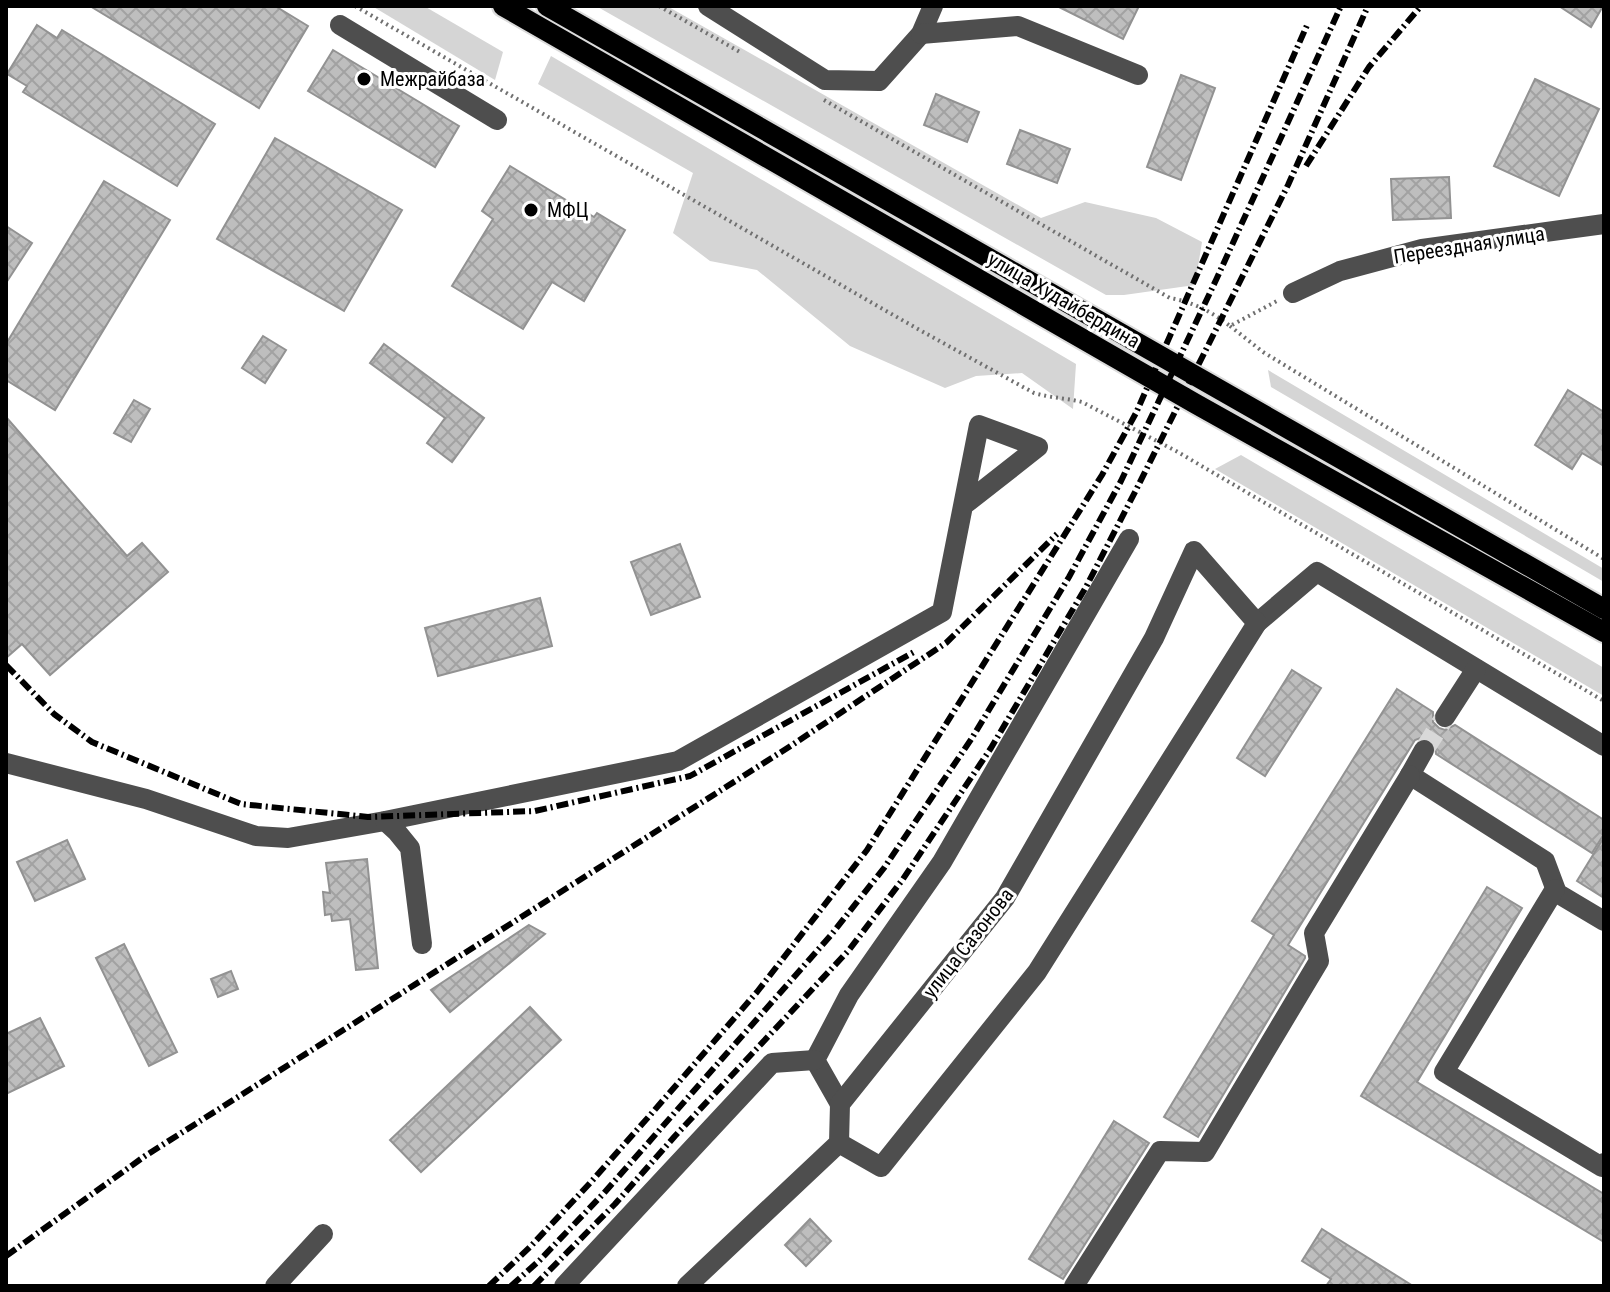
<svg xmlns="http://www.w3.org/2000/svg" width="1610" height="1292" font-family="'Roboto Condensed',sans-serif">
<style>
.grass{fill:#d5d5d5}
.building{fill:url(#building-cross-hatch);stroke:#929292;stroke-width:2}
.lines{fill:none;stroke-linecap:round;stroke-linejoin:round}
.minor-tunnel{stroke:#d9d9d9;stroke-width:20;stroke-dasharray:20 10;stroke-linecap:butt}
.major-casing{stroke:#dbdbdb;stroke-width:24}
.path{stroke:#707070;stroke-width:4;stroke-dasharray:2 4;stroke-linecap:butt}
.minor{stroke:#4e4e4e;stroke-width:20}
.major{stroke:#000;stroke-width:20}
.rail{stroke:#000;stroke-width:6;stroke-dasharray:12 4 2 4;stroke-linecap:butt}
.poi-dot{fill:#000;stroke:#fff;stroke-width:3}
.labels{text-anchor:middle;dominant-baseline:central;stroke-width:6;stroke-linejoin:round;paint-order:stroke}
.poi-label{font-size:20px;fill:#000;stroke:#fff;text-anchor:start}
.street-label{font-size:20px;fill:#000;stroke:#fff}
</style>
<defs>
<pattern id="building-cross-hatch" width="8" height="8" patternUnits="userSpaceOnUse" patternTransform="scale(2)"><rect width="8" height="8" fill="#bebebe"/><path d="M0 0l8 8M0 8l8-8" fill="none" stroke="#a2a2a2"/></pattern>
</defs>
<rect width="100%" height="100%" fill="#fff"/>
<g class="grass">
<path d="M372,6H424L503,52L495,80Z"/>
<path d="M596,6H667L1041,218L1085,202L1156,218L1202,242L1195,285L1124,295H1106Z"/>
<path d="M551,56L1076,364L1073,409L1022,373L976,376L945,388L850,346L757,270L710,261L673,233L693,173L538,84Z"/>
<path d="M1268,370L1604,569V582L1271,387Z"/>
<path d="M1241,455L1604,668V696L1215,469Z"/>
</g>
<g class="building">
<path d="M90,6H275L308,26L259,108Z"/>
<path d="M1057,6H1139L1123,39Z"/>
<path d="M1559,6H1603L1591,27Z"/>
<path d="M37,25L57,38L62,30L215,124L177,186L23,92L27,86L7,74Z"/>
<path d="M333,50L459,126L435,167L308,91Z"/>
<path d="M1181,75L1215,88L1181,180L1147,167Z"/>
<path d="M1535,79L1599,109L1559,196L1494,166Z"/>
<path d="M936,94L979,112L967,142L924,125Z"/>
<path d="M1020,130L1070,149L1057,183L1007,164Z"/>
<path d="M275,138L402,210L344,311L217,239Z"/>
<path d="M510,166L594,217L597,213L625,230L584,301L552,282L523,329L452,286L493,219L482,211Z"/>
<path d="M1449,177L1451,218L1393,220L1391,179Z"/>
<path d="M104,181L170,220L55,410L6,380V344Z"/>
<path d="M6,226L32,243L6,283Z"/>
<path d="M263,336L286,350L265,383L242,368Z"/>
<path d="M384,344L484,418L452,462L427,443L445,418L370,363Z"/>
<path d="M1568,390L1604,412V466L1582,453L1572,469L1535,445Z"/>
<path d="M134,400L150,409L131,442L114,433Z"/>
<path d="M6,417L127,556L142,543L168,572L50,675L22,644L6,658Z"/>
<path d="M680,544L700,597L651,615L631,562Z"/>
<path d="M540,598L552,646L438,676L425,628Z"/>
<path d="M1292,670L1321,688L1265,776L1237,758Z"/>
<path d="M1397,689L1433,712V722L1439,728L1445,730L1455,725L1604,820V834L1592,853L1436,754L1435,744L1431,739L1423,737L1415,740L1288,945L1305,956V958L1198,1137L1164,1117L1274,935L1252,921Z"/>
<path d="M1604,837V898L1577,881Z"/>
<path d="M67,840L85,879L35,901L17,862Z"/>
<path d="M367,859L378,968L356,970L350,919L332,921L331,914L325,915L323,892L330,893L326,863Z"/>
<path d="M1487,887L1522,908L1417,1082L1604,1194V1242L1361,1096Z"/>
<path d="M529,925L545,934L450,1012L431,990Z"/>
<path d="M124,944L177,1052L149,1066L96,958Z"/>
<path d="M231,971L238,989L218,997L211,979Z"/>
<path d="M530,1007L561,1040L421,1172L390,1140Z"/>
<path d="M40,1018L64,1066L6,1094V1034Z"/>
<path d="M1114,1121L1149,1143L1063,1279L1029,1259Z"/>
<path d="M810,1219L831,1241L806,1266L785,1245Z"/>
<path d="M1322,1229L1413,1286H1326L1331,1279L1302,1261Z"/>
</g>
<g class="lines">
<path class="minor-tunnel" d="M1424,750L1445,717"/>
<g class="major-casing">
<g id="major">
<path d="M503,6L1196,404L1604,632"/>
<path d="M547,6L1604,609"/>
</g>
</g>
<g class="path">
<path d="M355,6L916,328L1034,393C1051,398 1066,398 1082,402L1176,451L1604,701"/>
<path d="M659,6L740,52"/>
<path d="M824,100L1170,298C1193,302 1212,312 1230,326L1277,301"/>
<path d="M1230,326L1263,352L1604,559"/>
</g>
<g class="minor">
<path d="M708,6L825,80L879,81L921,34L933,6"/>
<path d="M340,25L497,120"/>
<path d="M921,34L1018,26L1138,75"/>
<path d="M1293,293L1340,271L1422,249L1604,224"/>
<path d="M1257,623L1317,572L1604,746"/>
<path d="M1445,717L1476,669"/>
<path d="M1424,750L1410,775L1545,861L1557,893L1604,921"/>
<path d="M6,763L146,799L256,836L288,838L385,821L678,761L942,612L979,425L1038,447L964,505"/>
<path d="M385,821L397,832L410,848L422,944"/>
<path d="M1555,889L1444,1072L1602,1167L1604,1163"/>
<path d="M840,1104L815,1060L849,995L942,862L1129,539"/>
<path d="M275,1286L323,1234"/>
<path d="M564,1286L772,1063L815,1060"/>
<path d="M687,1286L839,1143L840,1104L1005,898L1154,638L1194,551L1257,623L1037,972L881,1167L839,1143"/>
<path d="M1074,1286L1160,1151L1205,1152L1319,961L1314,933L1410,775"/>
</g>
<use href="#major" class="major"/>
<g class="rail">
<path d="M1306,166L1369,67L1421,6"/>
<path d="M6,665L54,714L92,742L241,804L368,817L535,811L690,776L914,652"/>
<path d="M6,1256L145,1156L789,747L946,643L1057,534"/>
<path d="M489,1286L531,1246L591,1182L652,1113L757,992L867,850L1102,475L1136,413L1308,23"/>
<path d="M511,1286L540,1260L604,1193L831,935L884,868L972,738L1069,577L1121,481L1216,280L1341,6"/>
<path d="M534,1286L615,1204L675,1136L849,950L903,879L991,748L1086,587L1136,490L1288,185L1368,6"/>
</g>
</g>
<g class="poi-dot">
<circle cx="364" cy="79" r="8"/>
<circle cx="531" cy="210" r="8"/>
</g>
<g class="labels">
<g class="poi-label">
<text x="380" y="79">Межрайбаза</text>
<text x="547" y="210">МФЦ</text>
</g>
<g class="street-label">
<text transform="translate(1469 245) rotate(-9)">Переездная улица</text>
<text transform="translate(1064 300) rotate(30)">улица Худайбердина</text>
<text transform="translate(968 943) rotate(-52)">улица Сазонова</text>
</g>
</g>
<rect width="1610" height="1292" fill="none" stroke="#000000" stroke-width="16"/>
</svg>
